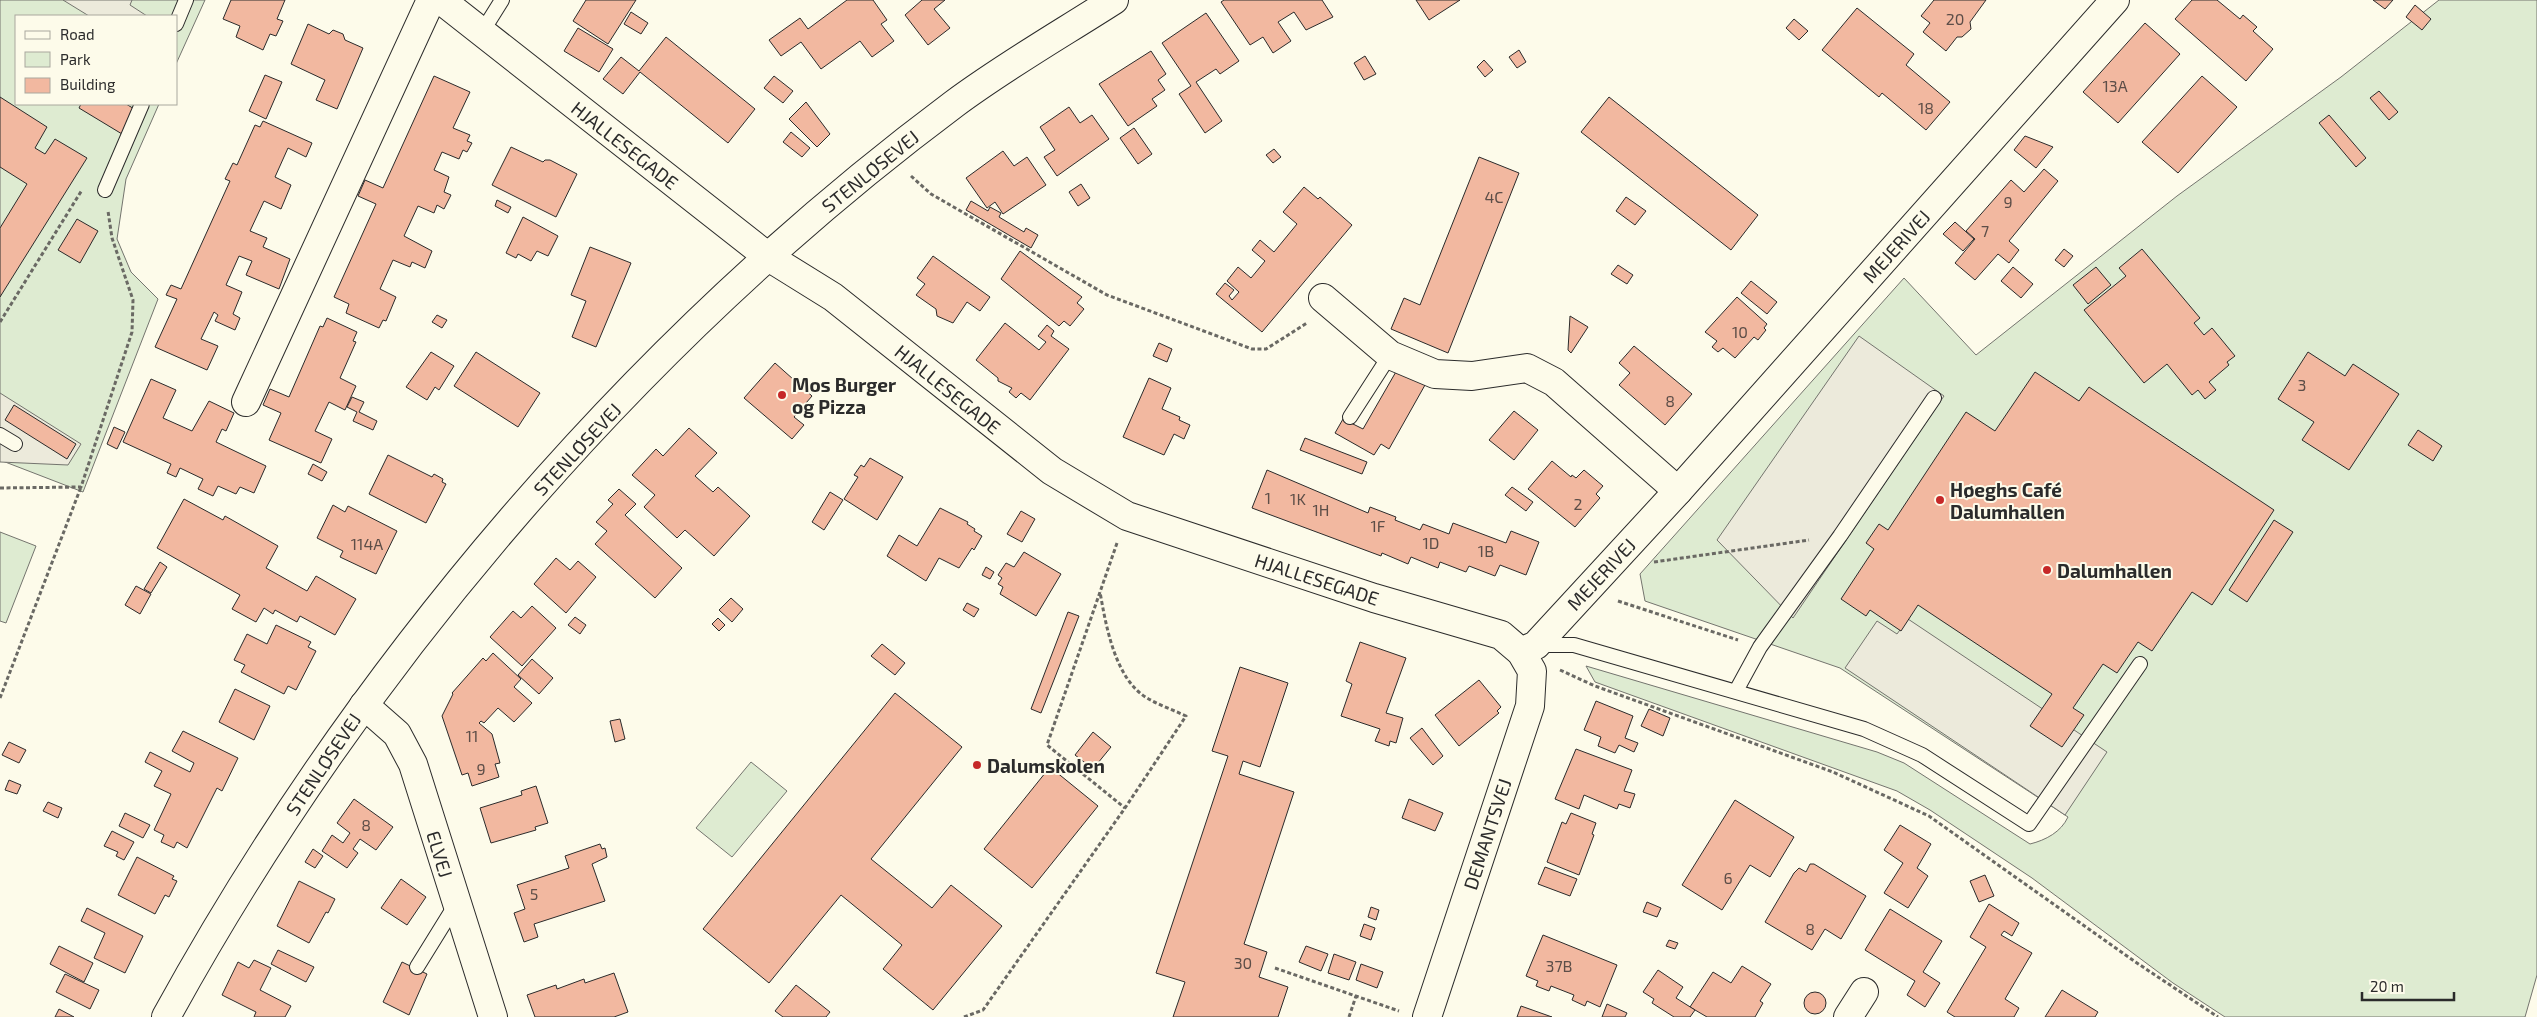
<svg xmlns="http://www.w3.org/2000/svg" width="2537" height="1017" font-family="'Exo 2',sans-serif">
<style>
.green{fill:#deebd1;stroke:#74746e}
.parking{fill:#eceadb;stroke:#74746e}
.building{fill:#f2b8a0;stroke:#2b2b2b}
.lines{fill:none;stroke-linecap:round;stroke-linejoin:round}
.lane-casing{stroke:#2b2b2b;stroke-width:16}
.street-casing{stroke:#2b2b2b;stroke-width:30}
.secondary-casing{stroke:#2b2b2b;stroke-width:30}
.path{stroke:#6a6964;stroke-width:3;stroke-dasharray:4 2.5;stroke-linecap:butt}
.lane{stroke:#fdfbea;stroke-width:14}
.street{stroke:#fdfbea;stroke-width:28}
.secondary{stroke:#fdfbea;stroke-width:28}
.poi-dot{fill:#c62828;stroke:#fdfbea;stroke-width:2}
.labels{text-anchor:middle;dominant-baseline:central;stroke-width:4;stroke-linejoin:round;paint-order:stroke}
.number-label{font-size:16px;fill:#5d4e48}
.street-label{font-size:19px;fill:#2b2b2b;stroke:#fdfbea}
.poi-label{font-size:19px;font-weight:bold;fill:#2b2b2b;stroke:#fdfbea;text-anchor:start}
</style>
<rect width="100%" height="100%" fill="#fdfbea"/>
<g class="green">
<path d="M0,0H205L176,64V16H16V104H159L126,179L117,239L131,272L158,299L83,492L0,460Z"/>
<path d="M2439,0H2537V975L2525,1017H2225L2173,983L2032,878L1930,810L1897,791L1595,682L1586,666L1877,752L1904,763L2030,844C2046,840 2061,832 2068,817L1840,668L1645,601L1640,574L1904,278L1976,355L2177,196L2341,77Z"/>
<path d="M0,532L36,546L6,623L0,621Z"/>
<path d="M751,762L787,791L732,857L696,828Z"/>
</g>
<g class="parking">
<path d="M63,0H132L130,5L147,16H89Z"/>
<path d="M1859,336L1944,396L1793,618L1717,540Z"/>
<path d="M0,393L81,444L68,465L0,462Z"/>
<path d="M1908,619L2107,752L2065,815L1845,668L1877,621L1897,634Z"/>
</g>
<g class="building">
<path d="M231,0H285L277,19L283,21L276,36L270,34L263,50L236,37L240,26L223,19Z"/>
<path d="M586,0H636L608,44L573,21Z"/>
<path d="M847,0H873L887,20L881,24L894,41L872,57L860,41L821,69L801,42L781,56L769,40L800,18L808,29Z"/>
<path d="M922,0H945L934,9L950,28L928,45L905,15Z"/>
<path d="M1224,0H1322L1333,17L1306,30L1294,12L1278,22L1291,41L1273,53L1263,37L1250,45L1221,2Z"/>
<path d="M1416,0H1460L1429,20Z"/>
<path d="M1934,0H1986L1970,22L1971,29L1962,37H1957L1946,51L1923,32L1930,23L1921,16Z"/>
<path d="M2192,0H2217L2240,19L2243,15L2257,27L2253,31L2273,49L2246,81L2175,19Z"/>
<path d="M2373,0H2393L2385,9Z"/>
<path d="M2415,5L2431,19L2422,30L2406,17Z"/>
<path d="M1857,8L1914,54L1906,65L1950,102L1926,130L1882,93L1879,97L1822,50Z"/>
<path d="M631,12L648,23L641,34L624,24Z"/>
<path d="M1206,13L1239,61L1220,74L1216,69L1196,82L1222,121L1205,133L1179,94L1191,86L1162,43Z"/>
<path d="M1794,19L1808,31L1799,40L1786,28Z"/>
<path d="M2145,23L2180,54L2118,123L2083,92Z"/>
<path d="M308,24L329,34L333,30L343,34L345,40L363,48L337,109L316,100L325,80L291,64Z"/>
<path d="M578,28L613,49L599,72L564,51Z"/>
<path d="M666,37L755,109L728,143L640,72L623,94L603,79L621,57L639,71Z"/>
<path d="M1519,50L1526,62L1517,68L1509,57Z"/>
<path d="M1151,51L1166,74L1158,80L1165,90L1152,99L1157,106L1128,126L1099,84Z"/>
<path d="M1365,56L1376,74L1364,80L1354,63Z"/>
<path d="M1484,60L1493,70L1485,77L1477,67Z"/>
<path d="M265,75L282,82L266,119L249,111Z"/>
<path d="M434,76L470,92L453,128L470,135L467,141L472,143L467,152L463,150L459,159L442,152L434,170L449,177L444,192L451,195L444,209L437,205L434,213L418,206L404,236L432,251L425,268L412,262L410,267L393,260L380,289L396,297L386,321L383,320L379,328L346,313L349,304L334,297L376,204L358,196L365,180L383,188Z"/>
<path d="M774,76L793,91L783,103L764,88Z"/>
<path d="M2202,76L2237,107L2178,173L2142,142Z"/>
<path d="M2379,91L2398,112L2389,120L2370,98Z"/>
<path d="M0,97L47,127L35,148L45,154L55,139L87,158L0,297V228L27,184L0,167Z"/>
<path d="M1609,97L1758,215L1731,250L1581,132Z"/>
<path d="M806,102L830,134L817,147L789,119Z"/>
<path d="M81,104H126L136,110L122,134L79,108Z"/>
<path d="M1069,107L1080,123L1092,115L1109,139L1057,176L1044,157L1055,150L1040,127Z"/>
<path d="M2329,115L2366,158L2356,167L2319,123Z"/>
<path d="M263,121L312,143L306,157L288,148L275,177L291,185L281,209L264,201L250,231L267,238L263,247L290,259L279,289L246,275L252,261L239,256L226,285L242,292L233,314L240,318L235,330L215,321L218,315L214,312L201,339L218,346L207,370L155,347L177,299L166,295L171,285L181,289L230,181L225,179L233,163L237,165L255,125L260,127Z"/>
<path d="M1134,128L1152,154L1138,164L1120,138Z"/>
<path d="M791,132L810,148L802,157L783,142Z"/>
<path d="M2025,136L2053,147L2036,168L2014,150Z"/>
<path d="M511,147L543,162L545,160H550L577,174L556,217L492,185Z"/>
<path d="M1274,149L1281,157L1273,163L1266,155Z"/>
<path d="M1003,151L1014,166L1027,157L1046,185L1003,214L995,202L987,208L966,178Z"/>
<path d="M1479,157L1519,173L1448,353L1391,329L1404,298L1420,305Z"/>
<path d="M2044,169L2058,181L2009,241L2019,250L2009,263L1998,254L1975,280L1955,263L1975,239L1966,231L2011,180L2024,192Z"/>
<path d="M1081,184L1090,198L1078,206L1069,192Z"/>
<path d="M1304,187L1318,199L1320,197L1352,225L1262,332L1216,294L1225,283L1234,290L1229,296L1232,300L1239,292L1227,281L1238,267L1251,278L1265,261L1252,250L1260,240L1274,252L1297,224L1283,212Z"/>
<path d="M1626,197L1646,211L1635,225L1616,211Z"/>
<path d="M497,200L511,207L508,213L495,206Z"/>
<path d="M971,201L988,211L990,207L1001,213L999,217L1024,232L1026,228L1038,235L1031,248L966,210Z"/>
<path d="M523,217L558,236L548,256L537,251L531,261L518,254L516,258L506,253Z"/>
<path d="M77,219L98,231L80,263L58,250Z"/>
<path d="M1955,222L1974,239L1963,251L1943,234Z"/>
<path d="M590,247L631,263L596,347L572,337L586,301L571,295Z"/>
<path d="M2064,249L2073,256L2064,267L2055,260Z"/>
<path d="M2142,249L2200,318L2194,323L2204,335L2212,328L2235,356L2227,362L2229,365L2209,382L2216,390L2205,399L2198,390L2192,395L2167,364L2144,383L2084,310L2126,276L2119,268Z"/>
<path d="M1020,251L1082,297L1077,303L1084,309L1070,326L1064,321L1059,326L1001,279Z"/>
<path d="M933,256L990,297L980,311L967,302L953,323L937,316L936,309L916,295L925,284L917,278Z"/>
<path d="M1618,265L1633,275L1627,284L1611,274Z"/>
<path d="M2013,267L2033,284L2021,298L2001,281Z"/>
<path d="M2096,267L2111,285L2088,304L2073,285Z"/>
<path d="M1751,281L1777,302L1767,314L1741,293Z"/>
<path d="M1737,297L1767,324L1764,328L1766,330L1758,340L1754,337L1735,358L1723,348L1718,352L1712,347L1717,341L1705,332Z"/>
<path d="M437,315L447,320L442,328L432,322Z"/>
<path d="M1570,316L1588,327L1571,353L1568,350Z"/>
<path d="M327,318L357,332L353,341L356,342L340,378L356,386L345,410L329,402L315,431L332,439L321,463L269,440L281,413L263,405L270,389L289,397L320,326L323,327Z"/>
<path d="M1005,323L1039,350L1046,342L1038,336L1047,325L1054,331L1051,336L1069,349L1030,400L1021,393L1016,398L1009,392L1012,388L998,381V378L976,360Z"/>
<path d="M1159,343L1172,349L1167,362L1153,356Z"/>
<path d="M1634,346L1692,394L1665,425L1619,385L1630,373L1619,363Z"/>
<path d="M431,352L454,366L439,390L435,387L427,400L406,387Z"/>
<path d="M476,352L540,393L518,427L454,386Z"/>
<path d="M2308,352L2345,376L2353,364L2399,394L2349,470L2302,440L2314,422L2278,399Z"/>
<path d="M775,363L812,396L794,417L804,425L792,439L744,398Z"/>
<path d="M1397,370L1425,385L1389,449L1381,444L1374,455L1335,433L1343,419L1363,429Z"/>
<path d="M2035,372L2079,401L2089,387L2274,510L2212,605L2192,592L2152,651L2138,642L2117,673L2103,664L2073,708L2084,715L2062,747L2030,726L2052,694L1918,605L1901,631L1870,610L1866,616L1841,599L1874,549L1866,543L1879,524L1888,530L1966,412L1995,431Z"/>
<path d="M1149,378L1171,388L1162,409L1180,417L1179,420L1190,425L1184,439L1174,434L1164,455L1123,437Z"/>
<path d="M151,379L176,390L163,418L192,431L209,401L234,413L226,431L222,429L216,442L266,466L254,493L240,487L236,494L218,486L213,496L198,489L203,479L180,468L176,477L167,473L171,464L123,442Z"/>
<path d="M352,397L364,402L359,412L377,421L373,430L353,421L357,412L347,407Z"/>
<path d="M14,405L76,444L67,459L5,420Z"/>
<path d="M1514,411L1538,430L1514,460L1489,440Z"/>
<path d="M114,427L125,432L117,449L107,444Z"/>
<path d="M689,428L717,453L695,476L713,492L718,487L750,516L714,556L685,530L677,538L644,507L655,495L632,475L656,449L663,456Z"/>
<path d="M2418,430L2442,446L2433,461L2408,445Z"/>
<path d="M1305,438L1367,462L1362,474L1300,450Z"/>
<path d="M388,455L432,477L434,474L443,479L442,482L446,484L426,523L369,494Z"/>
<path d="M870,458L903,477L877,520L844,499L858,477L854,475L861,465L864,467Z"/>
<path d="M1552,461L1571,477L1572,475L1576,478L1584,470L1603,486L1596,494L1600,498L1575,527L1528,489Z"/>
<path d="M313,464L327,472L322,481L308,474Z"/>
<path d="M1267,470L1368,513L1370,507L1396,517L1395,520L1420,530L1423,524L1449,534L1453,523L1506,543L1511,531L1539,542L1526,575L1500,565L1495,576L1469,566L1466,572L1440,562L1438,568L1411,557L1408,564L1382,553L1381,556L1252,508Z"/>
<path d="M1512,487L1533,502L1526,511L1505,495Z"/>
<path d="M619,489L636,504L625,515L682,568L655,598L595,544L607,531L596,522L613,504L608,500Z"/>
<path d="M830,492L843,500L824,530L812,522Z"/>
<path d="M184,499L223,520L225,516L278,546L266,568L307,591L316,576L356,599L335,635L300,616L297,622L275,610L273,614L264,608L256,622L232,609L240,595L157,548Z"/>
<path d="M333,505L345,512L348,506L397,531L376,574L340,557L343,551L317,538Z"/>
<path d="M940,508L968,522L967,524L975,529L974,531L982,536L974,550L972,548L959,568L939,558L926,581L887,556L899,535L917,546Z"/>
<path d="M1021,511L1035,519L1022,542L1007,534Z"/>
<path d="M2274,520L2293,532L2247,602L2229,590Z"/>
<path d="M1024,552L1061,574L1036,616L1000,594L1003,587L998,584L1002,578L998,575L1006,563L1014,567Z"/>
<path d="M556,558L570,570L578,561L596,577L566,613L534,584Z"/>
<path d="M160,562L167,567L151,593L144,589Z"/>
<path d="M986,567L994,572L990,579L982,575Z"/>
<path d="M136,586L151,594L140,614L125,605Z"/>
<path d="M731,598L743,609L732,622L719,610Z"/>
<path d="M967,603L979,609L974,617L963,610Z"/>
<path d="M532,606L556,628L522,666L490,637L513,611L521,618Z"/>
<path d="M1068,612L1079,616L1041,713L1031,709Z"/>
<path d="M575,617L586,625L580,634L568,625Z"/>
<path d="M718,618L725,625L719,631L712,624Z"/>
<path d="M276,625L311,642L308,647L316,651L296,690L288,686L284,694L241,672L245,665L234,660L247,634L267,644Z"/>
<path d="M1360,642L1406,658L1386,713L1403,718L1396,743L1390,741L1389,746L1375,741L1380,729L1341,716L1352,684L1346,681Z"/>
<path d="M882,644L905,663L895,675L871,656Z"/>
<path d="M493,653L521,679L514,687L532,703L514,722L498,708L484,723L481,721L479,723L492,734L500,763L495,764L499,777L472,786L468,773L462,775L442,716L453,694L452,693L483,658L486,661Z"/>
<path d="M532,659L553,678L539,694L518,675Z"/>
<path d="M1240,667L1288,683L1260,767L1243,761L1239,774L1294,792L1244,944L1267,952L1259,977L1288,987L1278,1017H1173L1185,982L1156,973L1228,756L1212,751Z"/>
<path d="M1479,680L1501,707L1497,711L1499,713L1459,746L1435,715Z"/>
<path d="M235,689L270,706L254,740L219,722Z"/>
<path d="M895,693L962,747L871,859L932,908L951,885L1002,926L933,1010L883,969L902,945L841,895L769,983L703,929Z"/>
<path d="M1596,701L1633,716L1625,738L1638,743L1634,752L1619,745L1615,753L1598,746L1601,737L1584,730Z"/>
<path d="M1649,709L1670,718L1663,736L1641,726Z"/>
<path d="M620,719L625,739L615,742L610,721Z"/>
<path d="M1422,728L1443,756L1433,765L1410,738Z"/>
<path d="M183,731L238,758L222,791L217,788L187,848L177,842L174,848L161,842L164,835L154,830L171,794L154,786L162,771L145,762L150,752L190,772L194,763L172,751Z"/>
<path d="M1093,732L1111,747L1093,769L1075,755Z"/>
<path d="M9,742L26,750L19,763L2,755Z"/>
<path d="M1576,749L1632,770L1624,791L1635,794L1630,808L1619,804L1617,809L1584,795L1579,809L1555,799Z"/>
<path d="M1050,767L1098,806L1032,888L984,849Z"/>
<path d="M9,780L21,785L17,794L5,790Z"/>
<path d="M536,786L548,823L535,827L536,830L491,843L480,808L522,795L521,791Z"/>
<path d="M354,799L393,827L376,850L360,839L353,849L358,853L347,868L322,851L332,835L343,843L350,833L337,823Z"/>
<path d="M1409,799L1443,813L1435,831L1402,818Z"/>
<path d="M1735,800L1794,837L1770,877L1750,865L1722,910L1682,885Z"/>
<path d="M48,802L62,808L58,818L43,811Z"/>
<path d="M125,813L150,825L143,838L119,826Z"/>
<path d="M1571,813L1596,823L1592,834L1594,835L1579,875L1547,862L1562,822L1566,824Z"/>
<path d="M1900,825L1931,844L1917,868L1928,876L1908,908L1884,893L1903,863L1884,850Z"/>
<path d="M112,831L134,842L124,860L116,856L118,852L104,846Z"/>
<path d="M600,844L602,849L605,848L607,857L592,864L605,901L534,924L538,937L524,942L514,913L525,909L517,885L569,868L565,856Z"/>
<path d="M313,849L323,856L315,868L305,862Z"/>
<path d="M137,857L174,876L172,879L177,881L169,897L165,895L155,914L118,895Z"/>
<path d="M1810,864H1814L1866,896L1841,939L1825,929L1812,950L1765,922L1794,873L1799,868L1806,872Z"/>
<path d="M1545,867L1577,879L1570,896L1538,884Z"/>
<path d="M1985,875L1994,896L1979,902L1970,881Z"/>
<path d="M401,879L426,897L407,925L381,908Z"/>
<path d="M299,881L335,899L328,913L326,912L309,943L277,926Z"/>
<path d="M1647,902L1661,908L1657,917L1643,912Z"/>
<path d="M1989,904L2019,923L2012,936L2004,931L2001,935L2032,953L2005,999L2019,1008L2014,1017H1955L1947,1012L1986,947L1970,937Z"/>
<path d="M1371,907L1379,910L1376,920L1368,917Z"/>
<path d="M87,908L143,936L125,973L94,958L105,933L81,921Z"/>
<path d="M1890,909L1942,941L1923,972L1940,983L1925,1007L1907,995L1915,981L1865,950Z"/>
<path d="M1364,924L1375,928L1371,940L1360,936Z"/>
<path d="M1543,935L1617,965L1600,1007L1587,1001L1585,1006L1572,1000L1574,995L1551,986L1549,991L1536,986L1538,981L1526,976Z"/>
<path d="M1669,940L1678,943L1675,949L1666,946Z"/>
<path d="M59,946L93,963L84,982L50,964Z"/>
<path d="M1306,946L1328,954L1321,971L1299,962Z"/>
<path d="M278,950L314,967L306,982L271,964Z"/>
<path d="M1334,954L1356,962L1349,980L1328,973Z"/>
<path d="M254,960L271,968L260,990L291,1006L285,1017H254L256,1012L222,995L238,962L249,968Z"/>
<path d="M402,962L427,974L409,1015L383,1002Z"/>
<path d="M1361,964L1383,972L1377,988L1356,980Z"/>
<path d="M1742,966L1771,984L1760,1001L1763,1003L1755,1017H1707L1690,1007L1713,972L1731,983Z"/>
<path d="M1658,970L1683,987L1676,998L1695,1010L1690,1017H1674L1652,1003L1654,999L1643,992Z"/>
<path d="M614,973L628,1012L614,1017H535L527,995L556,985L557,989L584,979L585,983Z"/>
<path d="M65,974L99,990L90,1009L56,992Z"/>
<path d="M796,985L830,1012L826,1017H783L775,1011Z"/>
<path d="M2062,990L2098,1012L2095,1017H2045Z"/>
<circle cx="1815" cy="1003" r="11"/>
<path d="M1607,1004L1627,1013L1625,1017H1602Z"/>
<path d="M1521,1006L1552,1017H1517Z"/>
<path d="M59,1009L74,1017H55Z"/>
</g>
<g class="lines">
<g class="lane-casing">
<g id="lane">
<path d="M176,24L186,0"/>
<path d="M482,32L502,0"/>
<path d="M105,190L142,104"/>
<path d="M1350,417L1390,355"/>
<path d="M0,435L15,444"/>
<path d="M1536,645H1574L1864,729L1922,755L2029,824L2140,664"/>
<path d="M1736,691L1760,647L1840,536L1934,398"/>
<path d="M417,967L456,904"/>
</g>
</g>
<g class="street-casing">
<g id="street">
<path d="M1323,298L1390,355L1435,374L1472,376L1527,368L1554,382L1678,491"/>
<path d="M246,402L431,0"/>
<path d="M1521,652L1536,645L1678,491L2115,0"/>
<path d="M364,705L397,734L413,764L493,1017"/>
<path d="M1848,1017L1864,992"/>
</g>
</g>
<g class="secondary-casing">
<g id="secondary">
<path d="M441,0L767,256L833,297L1052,471L1127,516L1374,598L1501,635L1521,652L1532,671L1530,706L1427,1017"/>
<path d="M166,1017C358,667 634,343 954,104C1005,66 1061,34 1114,0"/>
</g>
</g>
<g class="path">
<path d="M911,176L931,194L1107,295L1252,349H1266L1307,323"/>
<path d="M0,322L82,190"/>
<path d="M0,488L81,487L132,332L133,300L112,238L108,211"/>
<path d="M1117,543L1047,745L1125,808"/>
<path d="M1654,562L1809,540"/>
<path d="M1618,601L1738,640"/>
<path d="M1560,670L1595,686L1833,772L1929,816L2134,961L2218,1017"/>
<path d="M0,698L81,487"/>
<path d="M1275,968L1399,1011"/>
<path d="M964,1017L983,1010L1125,808L1186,716C1173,710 1159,705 1147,698C1115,679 1106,626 1100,592"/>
<path d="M1349,1017L1356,996"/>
</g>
<use href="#lane" class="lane"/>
<use href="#street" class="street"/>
<use href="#secondary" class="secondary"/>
</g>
<g class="poi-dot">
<circle cx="782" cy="395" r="5"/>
<circle cx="1940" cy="500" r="5"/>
<circle cx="2047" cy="570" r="5"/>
<circle cx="977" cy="765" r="5"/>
</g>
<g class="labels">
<g class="number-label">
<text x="1955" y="18">20</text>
<text x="2115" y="85">13A</text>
<text x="1926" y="107">18</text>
<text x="1494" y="196">4C</text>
<text x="2008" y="201">9</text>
<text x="1985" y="230">7</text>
<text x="1740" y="331">10</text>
<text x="2302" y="384">3</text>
<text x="1670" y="400">8</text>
<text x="1268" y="497">1</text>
<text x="1298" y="498">1K</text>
<text x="1578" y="503">2</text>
<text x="1321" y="509">1H</text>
<text x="1378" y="525">1F</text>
<text x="1431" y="542">1D</text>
<text x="367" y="543">114A</text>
<text x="1486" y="550">1B</text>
<text x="472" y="735">11</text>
<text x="481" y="768">9</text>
<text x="366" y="824">8</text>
<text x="1728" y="877">6</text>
<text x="534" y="893">5</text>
<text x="1810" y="928">8</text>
<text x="1243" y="962">30</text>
<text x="1559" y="965">37B</text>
</g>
<g class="street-label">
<text transform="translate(625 145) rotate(38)">HJALLESEGADE</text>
<text transform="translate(870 171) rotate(-39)">STENLØSEVEJ</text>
<text transform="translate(1896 246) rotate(-48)">MEJERIVEJ</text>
<text transform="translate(948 389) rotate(39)">HJALLESEGADE</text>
<text transform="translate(577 449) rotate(-47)">STENLØSEVEJ</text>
<text transform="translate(1601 574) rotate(-47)">MEJERIVEJ</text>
<text transform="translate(1317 579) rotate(18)">HJALLESEGADE</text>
<text transform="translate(323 764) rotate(-56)">STENLØSEVEJ</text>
<text transform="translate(1487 834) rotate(-72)">DEMANTSVEJ</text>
<text transform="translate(440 854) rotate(73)">ELVEJ</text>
</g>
<g class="poi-label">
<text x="792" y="384">Mos Burger<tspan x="792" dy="22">og Pizza</tspan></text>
<text x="1950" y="489">Høeghs Café<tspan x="1950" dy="22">Dalumhallen</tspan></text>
<text x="2057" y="570">Dalumhallen</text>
<text x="987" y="765">Dalumskolen</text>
</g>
</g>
<rect x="15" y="15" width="162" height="90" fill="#fdfbea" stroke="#a9a89e"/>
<rect x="25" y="31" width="25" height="8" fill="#fdfbea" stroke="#a9a89e"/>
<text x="60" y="40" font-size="15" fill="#2b2b2b">Road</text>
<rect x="25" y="52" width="25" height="15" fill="#deebd1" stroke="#a9a89e"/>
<text x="60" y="65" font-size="15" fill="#2b2b2b">Park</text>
<rect x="25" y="78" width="25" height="15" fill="#f2b8a0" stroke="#a9a89e"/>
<text x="60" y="90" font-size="15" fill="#2b2b2b">Building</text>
<path d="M2362 992v8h92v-8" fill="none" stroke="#2b2b2b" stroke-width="2.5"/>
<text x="2370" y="992" font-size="15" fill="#2b2b2b" stroke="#fdfbea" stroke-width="4" paint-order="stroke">20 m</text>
</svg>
